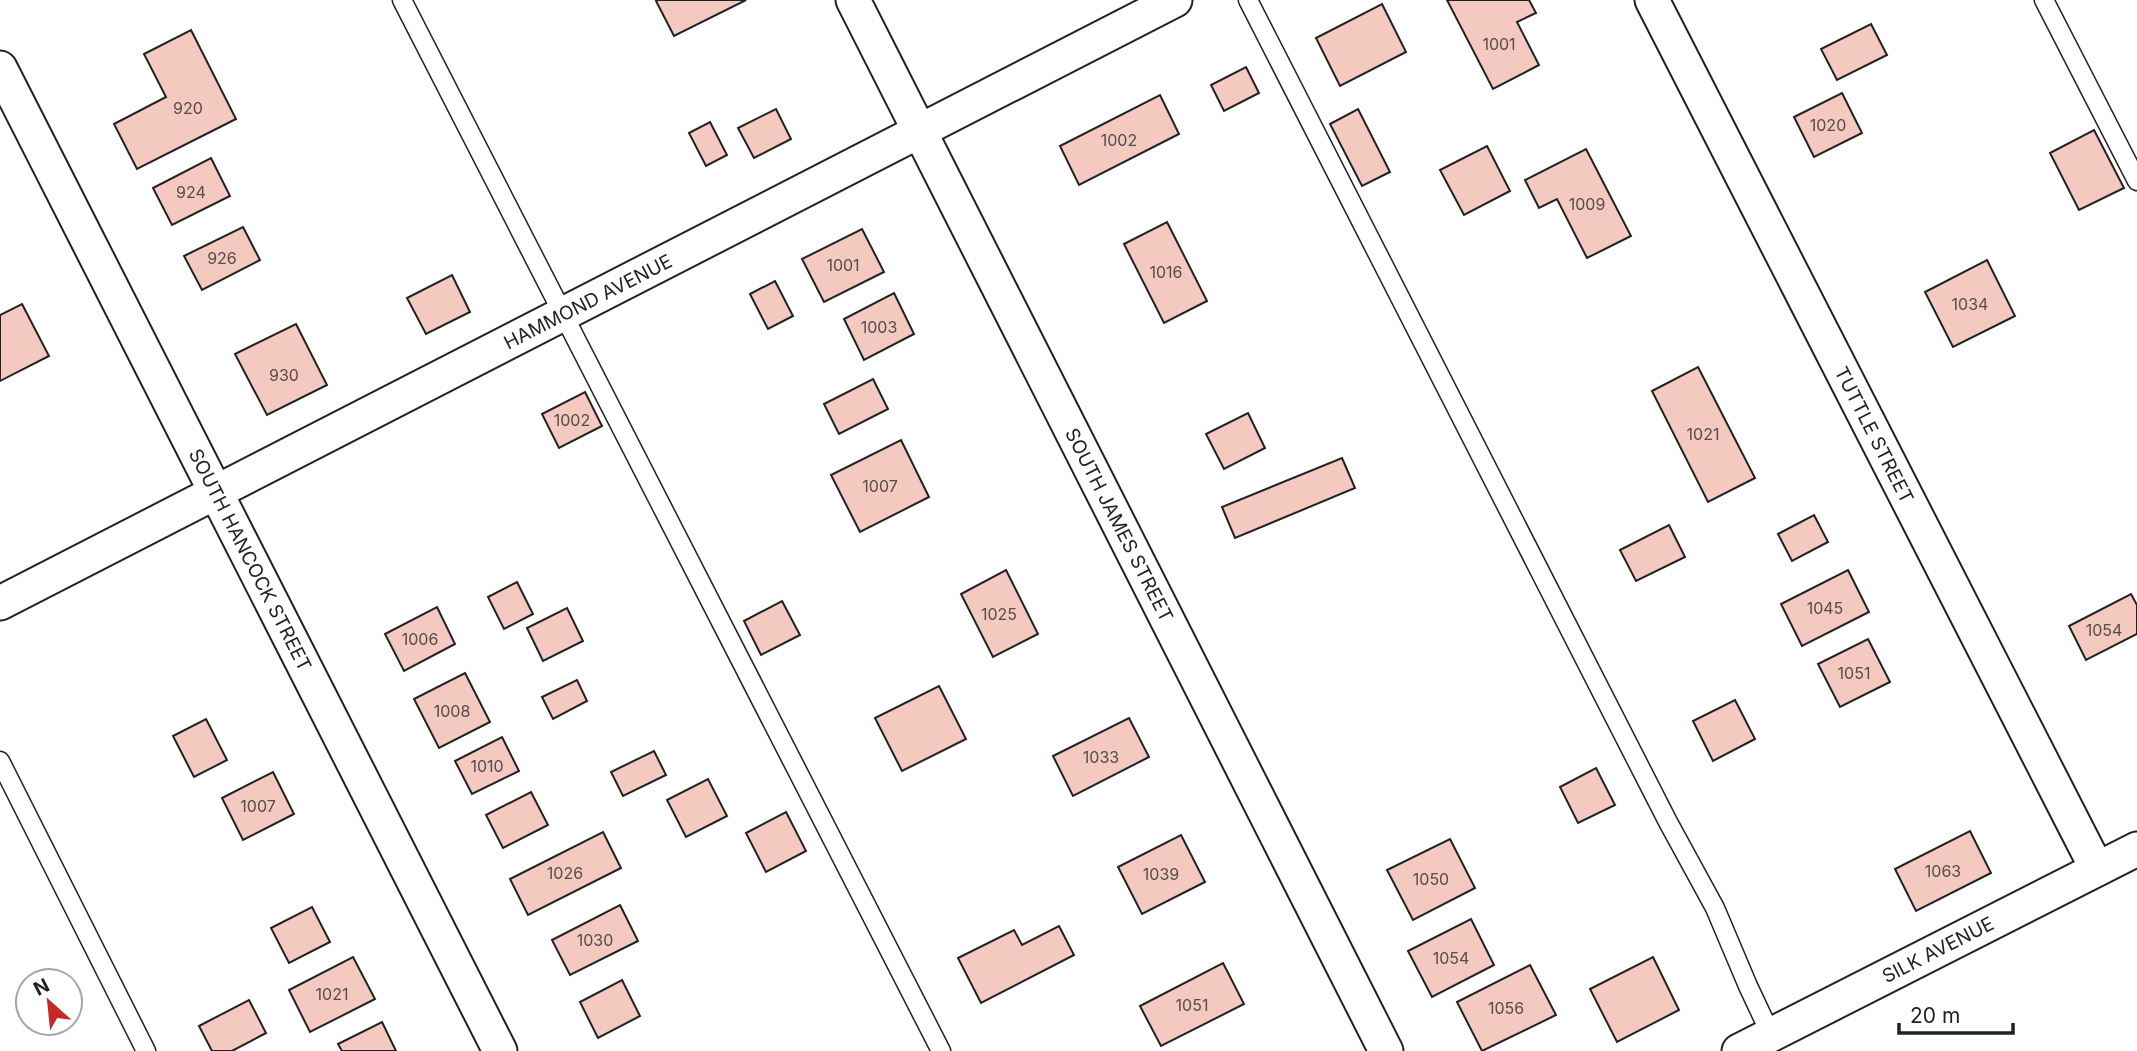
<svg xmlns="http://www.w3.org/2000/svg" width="2137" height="1051" font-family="Inter,sans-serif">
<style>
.building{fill:#f3c9c0;stroke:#222;stroke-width:2}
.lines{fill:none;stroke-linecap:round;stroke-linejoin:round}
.lane-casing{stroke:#222;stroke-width:21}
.street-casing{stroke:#222;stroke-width:37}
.lane{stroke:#fff;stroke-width:18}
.street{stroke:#fff;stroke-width:33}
.labels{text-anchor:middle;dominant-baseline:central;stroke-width:5;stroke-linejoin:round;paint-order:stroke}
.number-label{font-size:16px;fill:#564c4a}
.street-label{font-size:19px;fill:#222;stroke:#fff}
</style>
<rect width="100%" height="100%" fill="#fff"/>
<g class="building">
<path d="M658,0H746L674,36L656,1Z"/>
<path d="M1447,0H1529L1536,13L1517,22L1539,65L1493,89Z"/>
<path d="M1382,4L1406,52L1340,86L1316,38Z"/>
<path d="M1871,24L1887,55L1837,80L1821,49Z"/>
<path d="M191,30L236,119L137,169L114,124L166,97L144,54Z"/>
<path d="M1246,67L1259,93L1224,111L1211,85Z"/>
<path d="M1842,93L1862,133L1814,157L1794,117Z"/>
<path d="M1160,95L1179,134L1079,185L1060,146Z"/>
<path d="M776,109L791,139L754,158L738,128Z"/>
<path d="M1358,109L1390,172L1362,186L1330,124Z"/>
<path d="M710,122L727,155L706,166L689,133Z"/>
<path d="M2094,130L2124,188L2079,210L2050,153Z"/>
<path d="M1487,146L1510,191L1464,215L1440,170Z"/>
<path d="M1586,149L1631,236L1587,258L1557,199L1539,208L1525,180Z"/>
<path d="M211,158L230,196L172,225L153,188Z"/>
<path d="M1167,222L1207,301L1164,323L1124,244Z"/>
<path d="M243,227L260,260L202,290L184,256Z"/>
<path d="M862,229L884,272L824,302L802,259Z"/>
<path d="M1987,260L2015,316L1953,347L1925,292Z"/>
<path d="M452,275L470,312L426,334L407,298Z"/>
<path d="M775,281L793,316L768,329L750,294Z"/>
<path d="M894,293L914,334L864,360L844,319Z"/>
<path d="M22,304L49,356L0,381V315Z"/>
<path d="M296,324L327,385L267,415L235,354Z"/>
<path d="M1698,367L1755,478L1708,502L1652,391Z"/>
<path d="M873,379L888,409L839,434L824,404Z"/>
<path d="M585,392L602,426L559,448L542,414Z"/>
<path d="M1248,413L1265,448L1224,469L1206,434Z"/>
<path d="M901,440L929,497L860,532L831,475Z"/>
<path d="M1342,458L1355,488L1235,538L1222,507Z"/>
<path d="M1814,515L1828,542L1792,561L1778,534Z"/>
<path d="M1669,525L1685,557L1636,581L1620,550Z"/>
<path d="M1006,570L1038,634L993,657L961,594Z"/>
<path d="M1848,570L1869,612L1802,646L1781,604Z"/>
<path d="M517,582L533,614L504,629L488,597Z"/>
<path d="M2131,594L2137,605V634L2086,660L2069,626Z"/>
<path d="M782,601L800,635L761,655L744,621Z"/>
<path d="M437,607L455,644L404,671L385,634Z"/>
<path d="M567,608L583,641L543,661L527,628Z"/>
<path d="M1868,639L1890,682L1840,707L1818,664Z"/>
<path d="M465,673L490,722L439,748L414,699Z"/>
<path d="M577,680L587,701L553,719L542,697Z"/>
<path d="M939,686L966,739L902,771L875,718Z"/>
<path d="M1735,700L1755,739L1713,761L1693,721Z"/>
<path d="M1129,718L1149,757L1073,796L1053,756Z"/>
<path d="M206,719L227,760L194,777L173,736Z"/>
<path d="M502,737L519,771L472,794L455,761Z"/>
<path d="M654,751L666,775L623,796L611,772Z"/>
<path d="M1596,768L1615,805L1578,823L1560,787Z"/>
<path d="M273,772L294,814L243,840L222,798Z"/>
<path d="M708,779L727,816L686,837L667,800Z"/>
<path d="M531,792L548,825L503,848L486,815Z"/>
<path d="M786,812L806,851L766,872L746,833Z"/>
<path d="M1970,831L1991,873L1916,911L1895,869Z"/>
<path d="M603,832L621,868L528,915L510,879Z"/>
<path d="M1181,835L1205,882L1142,914L1118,867Z"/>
<path d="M1450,839L1475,888L1413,920L1387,870Z"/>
<path d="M620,905L638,941L570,975L552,940Z"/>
<path d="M312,907L330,942L289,963L271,928Z"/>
<path d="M1471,919L1494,965L1432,997L1408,951Z"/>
<path d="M1059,926L1074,955L981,1003L958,958L1014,930L1022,945Z"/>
<path d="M353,957L375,999L310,1032L289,990Z"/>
<path d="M1653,957L1679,1010L1617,1042L1590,989Z"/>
<path d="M1223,963L1244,1004L1161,1046L1140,1006Z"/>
<path d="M1530,965L1556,1015L1482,1051L1457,1002Z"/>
<path d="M622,980L640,1016L598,1038L580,1002Z"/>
<path d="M249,1000L266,1033L232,1051H212L199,1026Z"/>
<path d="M382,1022L396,1051H342L338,1044Z"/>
</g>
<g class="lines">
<g class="lane-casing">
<g id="lane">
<path d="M402,0L941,1051"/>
<path d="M1248,0L1668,822L1715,908L1748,986L1771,1035"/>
<path d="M2044,0L2137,181"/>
<path d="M0,761L146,1051"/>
</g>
</g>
<g class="street-casing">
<g id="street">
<path d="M853,0L1386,1051"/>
<path d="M1652,0L2097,869"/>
<path d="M0,68L500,1051"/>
<path d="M0,603L1175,0"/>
<path d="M1739,1051L2137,849"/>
</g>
</g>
<use href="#lane" class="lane"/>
<use href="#street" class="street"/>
</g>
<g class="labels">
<g class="number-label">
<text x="1499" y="44">1001</text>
<text x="188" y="108">920</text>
<text x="1828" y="125">1020</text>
<text x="1119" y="140">1002</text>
<text x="191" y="192">924</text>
<text x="1587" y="204">1009</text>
<text x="222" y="258">926</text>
<text x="843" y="265">1001</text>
<text x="1166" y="272">1016</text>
<text x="1970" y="304">1034</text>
<text x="879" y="327">1003</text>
<text x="284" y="375">930</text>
<text x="572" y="420">1002</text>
<text x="1703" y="434">1021</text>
<text x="880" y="486">1007</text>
<text x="1825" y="608">1045</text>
<text x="999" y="614">1025</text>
<text x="2104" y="630">1054</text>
<text x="420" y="639">1006</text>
<text x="1854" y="673">1051</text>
<text x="452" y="711">1008</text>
<text x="1101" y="757">1033</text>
<text x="487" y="766">1010</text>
<text x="258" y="806">1007</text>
<text x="1943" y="871">1063</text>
<text x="565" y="873">1026</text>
<text x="1161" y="874">1039</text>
<text x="1431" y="879">1050</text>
<text x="595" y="940">1030</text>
<text x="1451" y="958">1054</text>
<text x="332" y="994">1021</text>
<text x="1192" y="1005">1051</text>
<text x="1506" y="1008">1056</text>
</g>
<g class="street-label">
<text transform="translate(588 302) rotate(-27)">HAMMOND AVENUE</text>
<text transform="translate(1874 435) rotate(63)">TUTTLE STREET</text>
<text transform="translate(1119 525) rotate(63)">SOUTH JAMES STREET</text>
<text transform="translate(250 560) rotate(63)">SOUTH HANCOCK STREET</text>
<text transform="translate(1938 950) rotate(-27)">SILK AVENUE</text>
</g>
</g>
<g transform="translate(49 1002) rotate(333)"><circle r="33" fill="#ffffff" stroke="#a7a7a7" stroke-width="2"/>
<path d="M0-5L12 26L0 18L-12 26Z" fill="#c62828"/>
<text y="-10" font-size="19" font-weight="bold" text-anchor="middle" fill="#222222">N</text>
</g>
<path d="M1899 1023v10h114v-10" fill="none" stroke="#222222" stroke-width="3.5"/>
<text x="1910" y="1023" font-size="21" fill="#222222" stroke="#ffffff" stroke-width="5" paint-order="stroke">20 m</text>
</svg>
